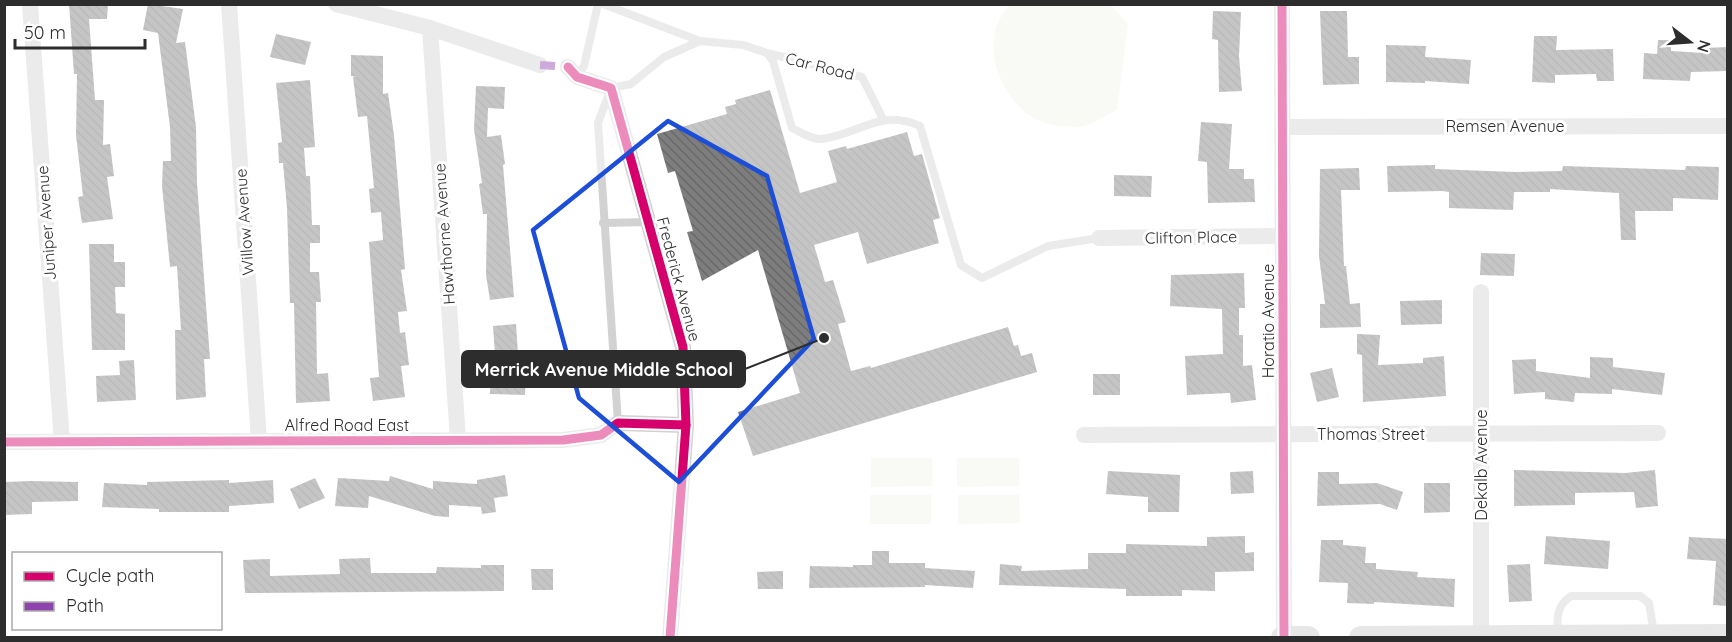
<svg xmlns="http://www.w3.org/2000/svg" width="1732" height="642" font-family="Quicksand,sans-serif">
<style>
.park{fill:#f1f3eb}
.building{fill:url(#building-back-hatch)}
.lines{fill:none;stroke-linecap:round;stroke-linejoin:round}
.lane{stroke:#d2d2d2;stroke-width:8}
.street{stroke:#d2d2d2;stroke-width:16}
.secondary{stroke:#cbcbcb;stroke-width:24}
.quiet{stroke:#8e44ad;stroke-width:8;stroke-dasharray:15 8;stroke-linecap:butt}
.cycleway-casing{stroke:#fff;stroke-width:13}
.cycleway{stroke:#d6006c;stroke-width:9}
.marked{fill:none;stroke:#1d4ed8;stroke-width:4.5;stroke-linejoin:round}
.labels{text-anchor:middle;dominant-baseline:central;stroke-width:6;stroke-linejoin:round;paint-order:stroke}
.street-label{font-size:16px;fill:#2d2d2d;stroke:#fff}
.leader{fill:none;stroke:#2d2d2d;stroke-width:2}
.callout-dot{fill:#2d2d2d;stroke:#fff;stroke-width:2}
.callout{fill:#2d2d2d;stroke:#2d2d2d;stroke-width:2}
.callout-label{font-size:18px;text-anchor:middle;font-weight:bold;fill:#fff}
</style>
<defs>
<pattern id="building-back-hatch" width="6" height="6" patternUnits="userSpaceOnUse" patternTransform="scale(1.5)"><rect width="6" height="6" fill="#7e7e7e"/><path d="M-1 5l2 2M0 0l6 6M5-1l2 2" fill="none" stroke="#686868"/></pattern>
</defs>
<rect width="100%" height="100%" fill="#fff"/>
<g class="park">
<path d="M1010,5H1111L1128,24L1117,110C1106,115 1090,127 1078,127C1061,127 1038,124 1025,112C996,87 979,36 1010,5Z"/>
<path d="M871,458H932L933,486L871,487Z"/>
<path d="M957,458H1019V486L957,487Z"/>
<rect x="870" y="495" width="61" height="29"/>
<path d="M958,495H1019L1020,523L958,524Z"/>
</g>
<g class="building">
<path d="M69,4H108L107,19H89L95,100H104L103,145L110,144L114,176L107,177L113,219L82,223L78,197L83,196L76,135L77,74H74Z"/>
<path d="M148,4L183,9L176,43L185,42L196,127L197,183L210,359H204L206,397L176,400L175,330H181L177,266L170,267L162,186L163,161H171L170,127L158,33L143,30Z"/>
<path d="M1213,11L1241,12L1239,56L1242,91L1219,92L1218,40L1212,39Z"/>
<path d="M1320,11H1347L1348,57H1359V84L1323,85Z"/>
<path d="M276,34L311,42L305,65L270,57Z"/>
<path d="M1534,36H1557L1556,50L1613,49L1614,81H1597L1596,74L1555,75V83L1532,82Z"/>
<path d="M1658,40H1671V51L1704,53V48L1728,47V71L1691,72L1690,81L1643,79L1644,53L1657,54Z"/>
<path d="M1386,45L1426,46L1425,57L1471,60L1469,84L1425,81V83L1386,82Z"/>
<path d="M351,55L383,56V94L388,93L394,135L405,269L401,270L407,311L398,312L400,333L405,332L409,365L401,366L405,397L373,401L370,378L379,377L369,242L383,240L381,212L371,213L369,189L374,188L367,116L358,117L353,77H357L351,76Z"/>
<path d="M310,80L315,147L304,148L306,176H310L312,225H320V243H310V272H319L321,302H316L317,374L328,373L330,401L296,403L294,303H290L287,208L283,163H279L278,143L282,142L276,83Z"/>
<path d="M476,86L505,87L504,109L488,108L487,137L501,135L505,164L503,165L514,297L490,300L486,275L487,214H483L479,184L482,183L474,129Z"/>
<path d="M770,90L800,193L837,182L828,151L846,146L847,149L907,132L914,156L922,154L940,218L933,220L939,243L867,264L858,232L814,245L825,282L833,280L846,322L838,324L851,371L870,366L871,368L1008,327L1014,346L1018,345L1021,356L1032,353L1037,372L753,456L738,412L800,393L758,250L702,281L687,232L693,231L675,171L668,173L657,134L727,114L725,107L736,104L735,100Z"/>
<path d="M1201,122L1232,124L1229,169H1244V179H1254L1255,202L1208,203L1207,162L1198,161Z"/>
<path d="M1435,165V169L1515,172L1562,171L1563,166L1685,170L1686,166L1719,167L1718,200L1673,198V211H1635L1636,240H1621L1619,193L1550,189V192H1514L1513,210L1449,208V192L1442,191L1388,192L1387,166Z"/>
<path d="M1359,168L1360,190H1341L1344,266H1346L1350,304L1360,303L1361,327L1320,328V304H1325L1319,256L1320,169Z"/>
<path d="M1114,175L1152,176L1151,197L1114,196Z"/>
<path d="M89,244H114V262H125V287H115L116,313L125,314V350H92Z"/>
<path d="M1481,253L1515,254L1514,276L1480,275Z"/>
<path d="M1244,273L1245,308H1239V335H1243V366L1252,365L1256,400L1231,403L1230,393L1187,395L1185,356L1223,354L1222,309L1170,306L1171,275Z"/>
<path d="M1442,300V324L1401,325L1400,301Z"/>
<path d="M516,324L519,370H526L525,395L490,394L491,369H496L493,326Z"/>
<path d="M1357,334L1380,335L1378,365L1423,363V358L1444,356L1446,396L1363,402L1362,355L1357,354Z"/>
<path d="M1590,357L1613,358V367L1665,373L1662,395L1612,389V394L1575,393L1574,402L1545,399V392L1514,394L1512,360L1536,359V371L1590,378Z"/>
<path d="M134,360L136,400L97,402L96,376L120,375L119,361Z"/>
<path d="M1332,368L1339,397L1317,402L1310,373Z"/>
<rect x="1093" y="374" width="27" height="21"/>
<path d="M1514,470L1625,473L1655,470L1658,506L1636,508L1634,492L1575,493V505L1514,506Z"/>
<path d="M1108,471L1180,475L1179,512H1148V497L1106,494Z"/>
<path d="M1253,471L1254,493L1231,494L1230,472Z"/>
<path d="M1318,472H1339V484L1377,483L1403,492L1397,510L1380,504L1317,506Z"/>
<path d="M505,475L508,496L494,498L496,512L482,514L481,507L449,505V517L435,516L369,496L368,508L335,506L338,478L389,481L390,476L433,489V481L477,484V480Z"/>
<path d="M315,478L325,498L299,509L290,489Z"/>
<path d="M229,480V483L273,480L274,503L229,506V512H159V509L102,507L104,483L147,485V482Z"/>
<path d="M31,481L78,482V501L32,502V514L4,515V482Z"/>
<path d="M1424,483H1450V512L1424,513Z"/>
<path d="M1245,536V553L1254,552V571L1215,572V591L1182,590V596H1126V589L999,585L1000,564L1022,566L1021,571L1088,569V553H1126V544L1207,546V537Z"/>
<path d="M1546,536L1610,541L1608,569L1544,564Z"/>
<path d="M1689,537L1728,539V606L1713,605L1716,561L1687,559Z"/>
<path d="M1321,540H1343V545L1366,547L1365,563H1376V569L1418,572L1417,577L1455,579L1454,607L1374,602V604L1347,603L1348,583L1319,582Z"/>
<path d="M872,551H889V563H925V568L975,571L973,588L925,585V587L809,588L810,566L853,567V565H872Z"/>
<path d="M370,558L371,573H436L437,567L481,568V565H504V591L245,593L243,560L270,559V576L340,574L339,559Z"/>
<path d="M1530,564L1532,601L1509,602L1507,565Z"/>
<path d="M531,569H553V590H532Z"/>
<path d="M783,571V589H758L757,572Z"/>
</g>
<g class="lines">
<g class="lane">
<path d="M603,4L700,41"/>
<path d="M767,53L862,77L883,119"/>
<path d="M577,77L584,66L598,4"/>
<path d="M603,223L648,222"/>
<path d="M618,423L598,123L611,88L631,84L664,57L700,41L743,45L767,53L773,61L792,128C800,132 813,140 822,139C860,134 880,108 920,126L961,265L982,278L1048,246L1099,238"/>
<path d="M1558,634C1557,618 1556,606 1571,596H1640L1649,603L1654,633"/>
</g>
<g class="street">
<path d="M30,4L62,442"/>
<path d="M229,4L259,440"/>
<path d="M336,4L430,28L540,65"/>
<path d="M1282,4L1284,637"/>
<path d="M430,28L458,439"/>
<path d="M568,67L577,77L611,88L683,347L686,425L670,638"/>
<path d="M1283,127L1728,126"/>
<path d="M1099,238L1282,236"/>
<path d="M1084,435L1658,433"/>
<path d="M4,442L563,440L601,435L618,423L686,425"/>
<path d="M1481,637V292"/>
</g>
<g class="secondary">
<path d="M1283,638H1308"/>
<path d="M1361,638L1728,636"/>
</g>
<path class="quiet" d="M540,65L568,67"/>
<g class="cycleway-casing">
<g id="cycleway">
<path d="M1282,4L1284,637"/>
<path d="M568,67L577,77L611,88L683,347L686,425L670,638"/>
<path d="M4,442L563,440L601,435L618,423L686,425"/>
</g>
</g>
<use href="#cycleway" class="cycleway"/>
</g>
<path d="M0 0H1732V642H0ZM668,121L767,176L814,339L679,482L579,398L533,230Z" fill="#fff" fill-opacity=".55" fill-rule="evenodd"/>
<path class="marked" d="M668,121L767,176L814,339L679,482L579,398L533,230Z"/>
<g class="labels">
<g class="street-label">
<text transform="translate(820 66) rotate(14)">Car Road</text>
<text x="1505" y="126">Remsen Avenue</text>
<text transform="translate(244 222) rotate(-94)">Willow Avenue</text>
<text transform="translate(46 223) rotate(-94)">Juniper Avenue</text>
<text transform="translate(444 234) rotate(-94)">Hawthorne Avenue</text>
<text transform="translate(1191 237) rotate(-1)">Clifton Place</text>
<text transform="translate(679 279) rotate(75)">Frederick Avenue</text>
<text transform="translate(1268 321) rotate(-90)">Horatio Avenue</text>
<text x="347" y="425">Alfred Road East</text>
<text x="1371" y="434">Thomas Street</text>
<text transform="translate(1481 465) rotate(-90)">Dekalb Avenue</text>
</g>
</g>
<path class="leader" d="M824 338L745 369"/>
<circle class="callout-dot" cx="824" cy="338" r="6"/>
<rect class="callout" x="462" y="351" width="283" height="36" rx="6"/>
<g class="callout-label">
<text x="604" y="376">Merrick Avenue Middle School</text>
</g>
<rect width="1732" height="642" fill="none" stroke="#2d2d2d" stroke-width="12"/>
<rect x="12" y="552" width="210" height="78" fill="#ffffff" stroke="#ababab" stroke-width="1.5"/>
<rect x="24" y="572" width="30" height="9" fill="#d6006c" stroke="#ababab" stroke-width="1.5"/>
<text x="66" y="582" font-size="18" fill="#2d2d2d">Cycle path</text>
<rect x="24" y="602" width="30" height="9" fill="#8e44ad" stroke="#ababab" stroke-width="1.5"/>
<text x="66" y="612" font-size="18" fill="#2d2d2d">Path</text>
<g transform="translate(1690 42) rotate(107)" stroke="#ffffff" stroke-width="4.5" paint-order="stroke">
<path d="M0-4.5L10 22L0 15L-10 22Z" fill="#2d2d2d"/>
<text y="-9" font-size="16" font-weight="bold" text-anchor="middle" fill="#2d2d2d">N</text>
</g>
<path d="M15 39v9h130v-9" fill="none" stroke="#2d2d2d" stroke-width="3"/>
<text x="24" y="39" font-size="18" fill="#2d2d2d" stroke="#ffffff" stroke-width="4.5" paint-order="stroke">50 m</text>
</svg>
